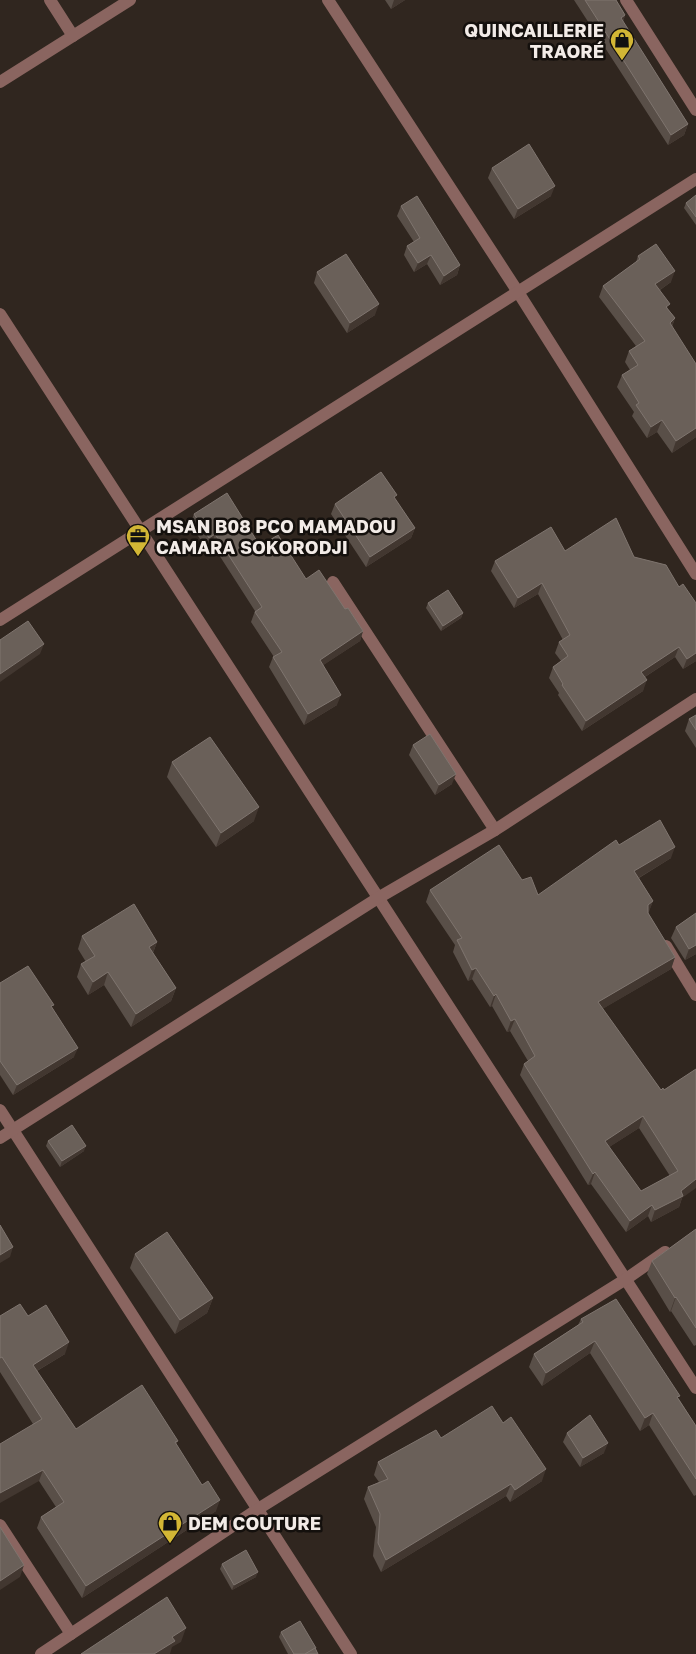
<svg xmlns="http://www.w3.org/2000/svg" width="696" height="1654" font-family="'Golos Text',sans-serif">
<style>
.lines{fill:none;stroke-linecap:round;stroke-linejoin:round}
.minor{stroke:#8a6560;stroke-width:12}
.wall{fill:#594f48;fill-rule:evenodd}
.shaded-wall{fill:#423730}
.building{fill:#6a6059;stroke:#7f756f;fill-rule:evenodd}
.labels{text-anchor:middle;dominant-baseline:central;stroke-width:5;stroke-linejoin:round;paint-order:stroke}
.poi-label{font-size:18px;font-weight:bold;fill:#f2ebe7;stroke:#14100d;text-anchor:start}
</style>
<rect width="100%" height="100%" fill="#30261f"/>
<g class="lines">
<g class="minor">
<path d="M50,0L73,36"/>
<path d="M328,0L518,292L696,574"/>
<path d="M626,0L696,110"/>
<path d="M0,82L130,0"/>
<path d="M0,314L696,1388"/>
<path d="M333,582L495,830"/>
<path d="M0,620L696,179"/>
<path d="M666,946L696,995"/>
<path d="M0,1110L351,1654"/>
<path d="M0,1138L378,898L495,830L696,699"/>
<path d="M0,1525L71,1634"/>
<path d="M41,1654L258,1509L626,1279L665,1252"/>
</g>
</g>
<g class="wall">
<path d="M385,0H405L391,9Z"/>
<path d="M574,0H616L625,15L623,22L688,124L684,135L668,145Z"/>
<path d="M492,168L551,196L514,219L488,178Z"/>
<path d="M696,195V225L684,208L686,203Z"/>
<path d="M401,206L460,265L457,275L440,285L427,264L414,272L404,255L407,246L414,242L397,216Z"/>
<path d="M638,256L671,282L660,290L668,309L675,318L672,327L696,437L672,453L657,432L647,438L632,416L634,412L617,387L622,375L630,370L625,362L629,351L636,346L599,297L603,286L636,262Z"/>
<path d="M317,272L375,315L347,333L314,283Z"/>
<path d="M395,499L415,528L411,538L366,567L331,514L335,504Z"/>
<path d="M194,514L260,546L345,609L363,631L360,641L323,665L337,705L304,725L269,667L273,657H274L251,622L255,611L212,544L206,548L190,524Z"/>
<path d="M565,551L634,557L679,587L696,603V661L683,669L675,657L645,677L643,691L582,731L558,695L559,693L549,678L553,667L561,661L555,653L559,642L563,640L538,594L514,608L491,571L495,561Z"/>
<path d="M428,603L463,613L461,618L441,631L426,608Z"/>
<path d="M696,715V748L685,731L689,719Z"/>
<path d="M413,745L452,784L435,795L409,755Z"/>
<path d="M172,762L254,821L216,847L167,777Z"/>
<path d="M619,845L671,858L639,878L653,901L648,913L675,957L671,969L602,1009L661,1090H664L696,1069L682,1198L679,1207L651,1222L648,1216L626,1232L591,1184L588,1185L520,1075L524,1064L528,1061L510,1031L507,1032L492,1006L490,1007L472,979L468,981L453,952L455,945L426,902L430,890L522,880L538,895ZM639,1128L670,1176L641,1191L609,1147Z"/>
<path d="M696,913V954L685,960L671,938L676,927Z"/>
<path d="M82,936L157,942L153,953L176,988L171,1001L131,1027L104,985L88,995L77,977L81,964L86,962L78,949Z"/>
<path d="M0,983L53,1009L74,1057L13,1095L0,1075Z"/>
<path d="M48,1141L84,1151L60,1167L46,1146Z"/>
<path d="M696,1229V1345L694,1346L671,1311L670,1312L647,1274L652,1261Z"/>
<path d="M135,1254L213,1298L207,1313L175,1334L130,1268Z"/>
<path d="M0,1316H28L65,1354L37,1371L76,1429L178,1441L176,1444L216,1511L82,1598L37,1528L41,1517L56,1507L39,1481L33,1424L0,1372Z"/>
<path d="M581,1319L679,1399L696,1426V1495L694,1496L649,1425L640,1431L590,1353L542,1386L529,1367L534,1354L578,1325Z"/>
<path d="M567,1433L604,1453L580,1467L563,1442Z"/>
<path d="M441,1438L542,1481L510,1502L506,1496L381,1572L373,1556L376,1527L364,1499L368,1487L379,1482L374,1475L378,1462Z"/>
<path d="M222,1564L256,1577L232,1590L220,1569Z"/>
<path d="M281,1632L316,1649L318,1654H288L279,1637Z"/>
</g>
<g class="shaded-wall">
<path d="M394,0H405L391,9Z"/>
<path d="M625,15L622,25L621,18Z"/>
<path d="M688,124L684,135L668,145L671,135Z"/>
<path d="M555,186L551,196L514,219L518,209Z"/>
<path d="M431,255L427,264L414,272L418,263Z"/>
<path d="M460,265L457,275L440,285L444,276Z"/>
<path d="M675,271L671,282L651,296L655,284Z"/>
<path d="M379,304L375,315L347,333L350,323Z"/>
<path d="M675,318L671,329L670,323Z"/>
<path d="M662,420L657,432L647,438L651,427Z"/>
<path d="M696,428V437L672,453L676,441Z"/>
<path d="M415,528L411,538L366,567L370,557Z"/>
<path d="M215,534L212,544L206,548L209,538Z"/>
<path d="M542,583L538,594L514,608L518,598Z"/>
<path d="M463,613L461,618L441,631L443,626Z"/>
<path d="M363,631L360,641L316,670L320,660Z"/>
<path d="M44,644L40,654L0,682V674Z"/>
<path d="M679,647L675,657L637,682L641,672Z"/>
<path d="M696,653V661L683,669L687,659Z"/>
<path d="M647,680L643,691L582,731L586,721Z"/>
<path d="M341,695L337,705L304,725L308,714Z"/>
<path d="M456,774L452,784L435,795L439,785Z"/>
<path d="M259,807L254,821L216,847L221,833Z"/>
<path d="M675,847L671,858L630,883L634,871Z"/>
<path d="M653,901L649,912L644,917L648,905Z"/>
<path d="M157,942L152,955L149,947Z"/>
<path d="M696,945V954L685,960L689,949Z"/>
<path d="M675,957L671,969L594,1014L598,1002Z"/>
<path d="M476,968L472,979L468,981L472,970Z"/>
<path d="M108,972L104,985L88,995L93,982Z"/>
<path d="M176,988L171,1001L131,1027L136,1014Z"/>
<path d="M496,994L492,1006L490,1007L494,996Z"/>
<path d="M515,1019L510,1031L507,1032L511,1021Z"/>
<path d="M78,1048L74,1057L13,1095L17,1085Z"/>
<path d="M643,1116L639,1128L600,1153L605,1141Z"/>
<path d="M86,1146L84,1151L60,1167L62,1161Z"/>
<path d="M595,1172L591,1184L588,1185L593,1174Z"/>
<path d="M696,1179V1188L682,1198L679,1207L651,1222L655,1210Z"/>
<path d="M652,1205L648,1216L626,1232L630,1221Z"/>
<path d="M13,1247L10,1257L0,1263V1255Z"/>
<path d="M676,1297L671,1311L670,1312L675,1298Z"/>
<path d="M213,1298L207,1313L175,1334L180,1320Z"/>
<path d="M595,1341L590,1353L542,1386L546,1373Z"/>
<path d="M69,1342L65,1354L28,1376L33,1365Z"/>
<path d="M653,1413L649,1425L640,1431L645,1418Z"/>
<path d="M608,1443L604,1453L580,1467L583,1458Z"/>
<path d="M546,1469L542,1481L510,1502L515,1490Z"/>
<path d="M43,1470L39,1481L0,1503V1493Z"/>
<path d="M511,1484L506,1496L381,1572L386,1560Z"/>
<path d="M220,1500L216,1511L82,1598L86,1586Z"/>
<path d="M24,1565L20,1577L0,1590V1581Z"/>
<path d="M258,1572L256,1577L232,1590L234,1585Z"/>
<path d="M186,1628L181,1642L172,1647L170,1654H154L172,1637Z"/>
</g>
<g class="building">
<path d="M585,0H616L625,15L621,18L688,124L671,135Z"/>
<path d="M529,144L555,186L518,209L492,168Z"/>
<path d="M696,195V217L686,203Z"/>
<path d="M417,196L460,265L444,276L431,255L418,263L407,246L420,238L401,206Z"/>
<path d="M656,244L675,271L655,284L670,304L666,307L675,318L670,323L696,364V428L676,441L662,420L651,427L636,405L639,403L622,375L638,365L629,351L645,341L603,286L640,259L638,256Z"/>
<path d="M346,254L379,304L350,323L317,272Z"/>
<path d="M381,472L397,495L394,497L415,528L370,557L335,504Z"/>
<path d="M227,493L260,546L278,535L306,579L319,570L345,609L348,608L363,631L320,660L341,695L308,714L273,657L282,652L255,612L262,607L215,534L209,538L194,514Z"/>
<path d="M616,518L634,557L666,565L679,587L683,584L696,603V653L687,659L679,647L641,672L647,680L586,721L562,685L563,684L553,667L568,656L559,642L570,635L542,583L518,598L495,561L551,527L565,551Z"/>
<path d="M448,590L463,613L443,626L428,603Z"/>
<path d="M28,621L44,644L0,674V640Z"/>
<path d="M696,715V730L689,719Z"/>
<path d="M430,734L456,774L439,785L413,745Z"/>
<path d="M210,737L259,807L221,833L172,762Z"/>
<path d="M660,820L675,847L634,871L653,901L648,905V913L675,957L598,1002L661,1090L663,1088L664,1090L696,1069V1179L681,1191L683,1196L655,1210L652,1205L630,1221L595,1172L593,1174L524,1064L535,1056L515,1019L511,1021L496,994L494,996L476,968L472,970L457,940L462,938L430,890L499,845L522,880L531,877L538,895L616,840L619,845ZM643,1116L678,1171L641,1191L605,1141Z"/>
<path d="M134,904L157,942L149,947L176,988L136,1014L108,972L93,982L81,964L95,956L82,936Z"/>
<path d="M696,913V945L689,949L676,927Z"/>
<path d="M28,966L54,1005L51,1006L78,1048L17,1085L0,1061V983Z"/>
<path d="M72,1125L86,1146L62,1161L48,1141Z"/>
<path d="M0,1225L13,1247L0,1255Z"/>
<path d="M696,1229V1328L676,1297L675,1298L652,1261Z"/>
<path d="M167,1232L213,1298L180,1320L135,1254Z"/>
<path d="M616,1299L680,1396L677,1397L696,1426V1479L653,1413L645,1418L595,1341L546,1373L534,1354L583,1322L581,1319Z"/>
<path d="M20,1304L28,1316L46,1305L69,1342L33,1365L76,1429L142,1385L178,1441L175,1442L202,1485L208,1481L220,1500L86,1586L41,1517L64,1502L43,1470L0,1493V1444L42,1419L2,1357L0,1358V1316Z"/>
<path d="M492,1406L503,1423L511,1417L546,1469L515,1490L511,1484L386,1560L378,1543L380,1514L368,1487L388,1479L378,1462L436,1430L441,1438Z"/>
<path d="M590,1415L608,1443L583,1458L567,1433Z"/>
<path d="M0,1527L24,1565L0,1581Z"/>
<path d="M246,1550L258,1572L234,1585L222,1564Z"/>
<path d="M167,1597L186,1628L172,1637L175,1641L154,1654H81Z"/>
<path d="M300,1621L316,1648L305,1654H294L281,1632Z"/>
<path d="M315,1648L318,1654H305Z"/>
</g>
<defs>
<g id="shop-pin" transform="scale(1.25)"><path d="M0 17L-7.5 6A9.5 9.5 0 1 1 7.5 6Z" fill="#d2b635" stroke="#14100d"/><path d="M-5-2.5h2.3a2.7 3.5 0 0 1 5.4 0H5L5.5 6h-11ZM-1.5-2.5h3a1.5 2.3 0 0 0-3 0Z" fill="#111"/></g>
<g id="office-pin" transform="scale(1.25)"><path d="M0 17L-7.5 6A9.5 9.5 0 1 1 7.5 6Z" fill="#d2b635" stroke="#14100d"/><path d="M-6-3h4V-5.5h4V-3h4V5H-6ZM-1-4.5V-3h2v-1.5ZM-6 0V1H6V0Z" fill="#111"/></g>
</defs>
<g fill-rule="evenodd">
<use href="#shop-pin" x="622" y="40"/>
<use href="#office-pin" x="138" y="536"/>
<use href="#shop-pin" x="170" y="1523"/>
</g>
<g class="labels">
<g class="poi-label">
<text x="604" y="30" text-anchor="end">QUINCAILLERIE<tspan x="604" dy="21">TRAORÉ</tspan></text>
<text x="156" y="526">MSAN B08 PCO MAMADOU<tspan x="156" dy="21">CAMARA SOKORODJI</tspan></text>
<text x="188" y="1523">DEM COUTURE</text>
</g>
</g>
</svg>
